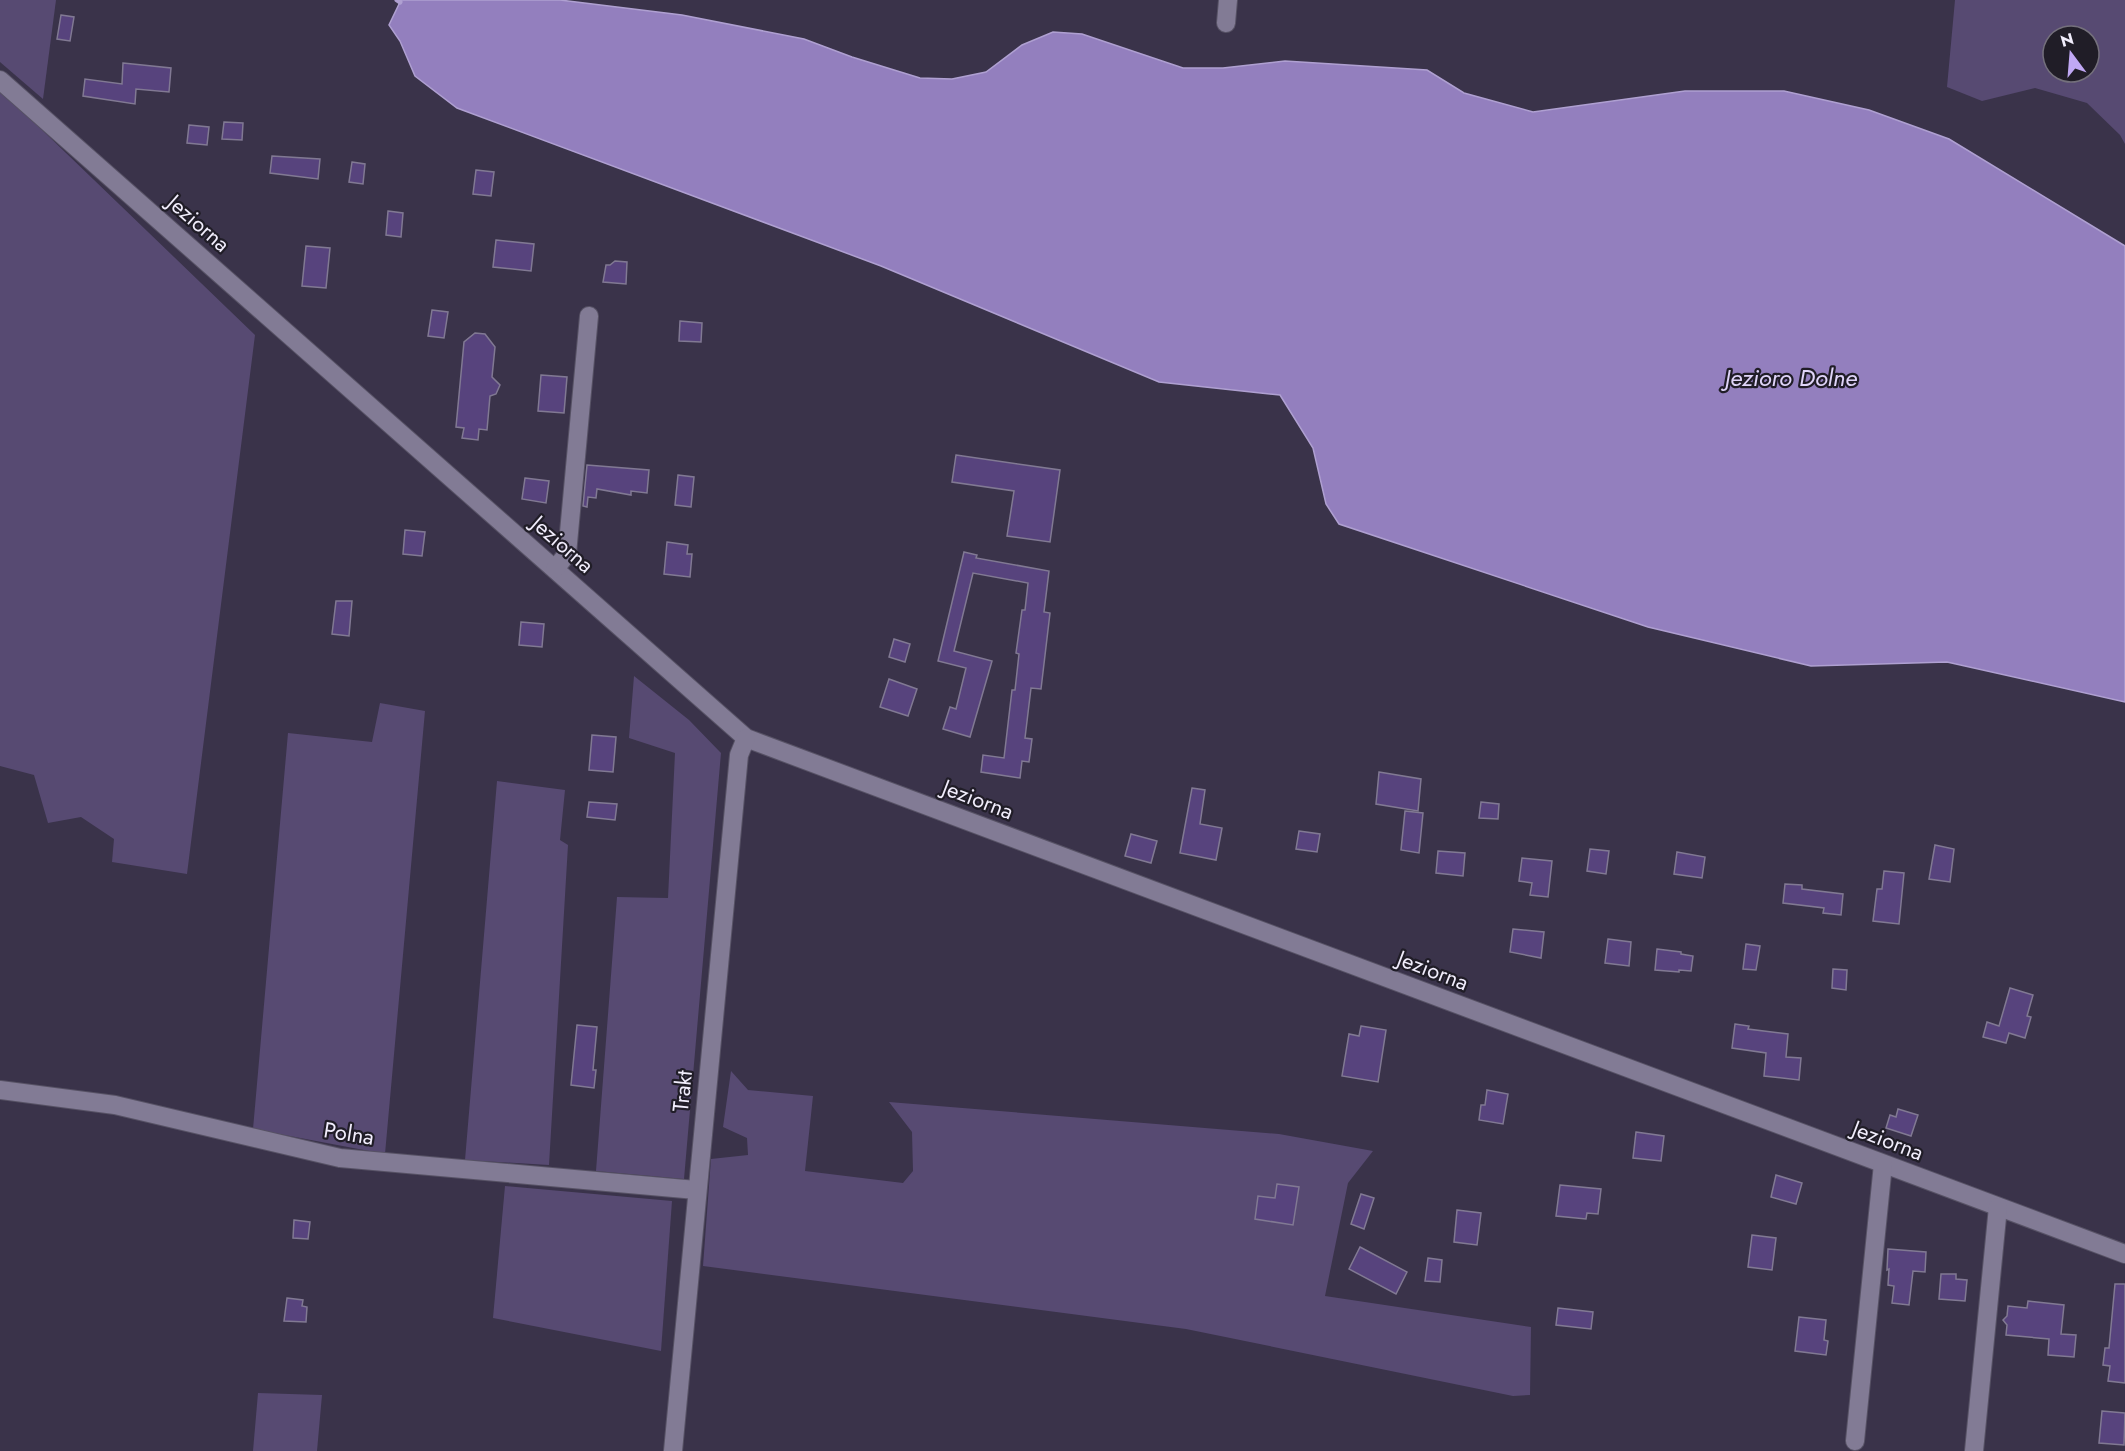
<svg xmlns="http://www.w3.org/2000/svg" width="2125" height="1451" font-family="Jost,sans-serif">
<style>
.green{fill:#574a72;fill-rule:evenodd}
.water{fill:#937fbe;stroke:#afa0d1;stroke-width:1.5}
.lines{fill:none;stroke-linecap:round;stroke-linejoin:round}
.stream{stroke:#afa0d1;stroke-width:5}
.building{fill:#57437d;stroke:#817993;stroke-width:1.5}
.minor-casing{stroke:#575265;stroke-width:20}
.minor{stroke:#827b95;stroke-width:18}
.labels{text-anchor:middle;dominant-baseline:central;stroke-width:4.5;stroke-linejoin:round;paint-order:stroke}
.street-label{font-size:22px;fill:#f1edfc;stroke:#201d27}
.water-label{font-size:24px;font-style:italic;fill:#e0d5f9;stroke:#201d27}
</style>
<rect width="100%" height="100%" fill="#3a334a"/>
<g class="green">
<path d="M0,0H56L43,99L0,62Z"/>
<path d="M1955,0H2125V144L2120,135L2087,103L2035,88L1982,101L1947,87ZM2053,36H2089V72H2053Z"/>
<path d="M0,92L39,127L255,335L187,874L112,862L114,839L81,817L48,823L34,775L0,766Z"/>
<path d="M634,676L689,720L721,753L684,1179L596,1171L617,897L668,898L675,753L629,738Z"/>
<path d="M380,703L425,711L385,1154L253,1129L288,733L372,742Z"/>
<path d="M497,781L565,790L560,840L568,845L549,1165L465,1160Z"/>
<path d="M731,1071L748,1090L813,1096L805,1171L903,1183L913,1171L912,1132L889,1102L1279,1134L1373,1151L1348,1183L1325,1296L1531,1327L1530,1395L1513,1396L1186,1329L703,1266L711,1159L748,1155L747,1138L723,1127Z"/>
<path d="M505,1186L672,1201L661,1351L493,1318Z"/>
<path d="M258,1393L322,1395L317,1451H253Z"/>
</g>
<path class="water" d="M401,0H560L682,15L804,39L852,57L920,78L952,79L986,72L1022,45L1053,32L1082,34L1183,68H1223L1285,61L1427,70L1464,93L1533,112L1685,91H1784L1869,110L1949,139L2125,246V702L1947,662L1811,666L1648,627L1339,524L1326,504L1313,448L1280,395L1159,382L881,266L457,108L415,76L400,41L389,25Z"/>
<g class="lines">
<path class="stream" d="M397,0L400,2"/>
</g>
<g class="building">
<path d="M61,15L74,17L70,41L57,39Z"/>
<path d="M123,63L171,68L169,92L136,89L135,104L83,96L85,79L122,84Z"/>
<path d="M224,122L243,123L242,140L222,139Z"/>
<path d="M189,125L209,127L207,145L187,143Z"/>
<path d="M272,156L320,159L318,179L270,173Z"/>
<path d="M352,162L365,164L363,184L349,182Z"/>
<path d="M476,170L494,172L491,196L473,194Z"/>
<path d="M388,211L403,213L401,237L386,235Z"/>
<path d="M496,240L534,244L531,271L493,267Z"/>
<path d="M306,246L330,248L326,288L302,286Z"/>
<path d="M615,261L627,262L626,284L603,282L606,265H610Z"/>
<path d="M432,310L448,312L444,338L428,336Z"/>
<path d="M680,321L702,323L701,342L679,341Z"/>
<path d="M475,333L485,334L495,347L492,377L500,385L496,394L490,396L487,430L479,429L478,440L462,438L464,428L456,427L464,342Z"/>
<path d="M541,375L567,377L564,413L538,411Z"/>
<path d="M956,455L1060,470L1050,542L1007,536L1014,491L952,482Z"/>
<path d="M587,465L649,470L647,493L631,491V495L597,489L596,498L588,497L587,507L583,506Z"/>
<path d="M678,475L694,477L691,507L675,505Z"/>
<path d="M525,478L549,481L546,503L522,499Z"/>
<path d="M405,530L425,532L422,556L403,554Z"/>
<path d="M667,542L688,545L687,554H692L690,577L664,574Z"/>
<path d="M964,552L977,555L976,558L1049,571L1044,612L1050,613L1041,689L1031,688L1025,738L1032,739L1029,762L1022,761L1020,778L981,772L983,755L1004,758L1012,690H1015L1019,654L1016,653L1022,610H1025L1028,583L973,573L954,651L992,661L970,737L943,729L950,707L956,709L966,668L938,661Z"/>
<path d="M336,601H352L349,636L332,634Z"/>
<path d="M521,622L544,624L542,647L519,645Z"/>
<path d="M894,639L910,644L905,662L889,657Z"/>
<path d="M889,679L917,689L908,716L880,707Z"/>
<path d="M592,735L616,737L613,772L589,770Z"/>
<path d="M1379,772L1421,779L1418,811L1376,804Z"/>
<path d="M1192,788L1205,790L1200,824L1222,828L1216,860L1180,853Z"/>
<path d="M589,802L617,804L615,820L587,817Z"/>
<path d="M1481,802L1499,804L1498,819L1479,818Z"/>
<path d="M1405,811L1423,813L1419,853L1401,850Z"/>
<path d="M1299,831L1320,834L1317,852L1296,849Z"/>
<path d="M1131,834L1157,841L1151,863L1125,856Z"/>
<path d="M1935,845L1954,849L1950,882L1929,879Z"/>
<path d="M1590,849L1609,851L1606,874L1587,871Z"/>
<path d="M1438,851L1465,853L1463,876L1436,873Z"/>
<path d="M1677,852L1705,857L1702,878L1674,874Z"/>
<path d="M1522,858L1552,861L1548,897L1530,895L1532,883L1519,881Z"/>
<path d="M1884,871L1904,873L1899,924L1873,921L1877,889H1882Z"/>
<path d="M1785,884L1802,885V889L1843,894L1841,915L1823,913L1824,908L1783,903Z"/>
<path d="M1513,929L1544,932L1541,958L1510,952Z"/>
<path d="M1608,939L1631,942L1629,966L1605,963Z"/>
<path d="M1746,944L1760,946L1756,970L1743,969Z"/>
<path d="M1657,949L1681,952V954L1693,956L1691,971L1679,970V972L1655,970Z"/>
<path d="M1833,969L1847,970L1846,990L1832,988Z"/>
<path d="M2010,988L2033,995L2027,1016L2031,1017L2025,1038L2009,1033L2006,1043L1983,1037L1987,1022L1999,1026Z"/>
<path d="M1735,1024L1749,1026L1748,1029L1788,1034L1786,1057L1801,1058L1799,1080L1764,1076L1766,1053L1732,1048Z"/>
<path d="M577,1025L597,1027L593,1070H596L594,1088L571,1085Z"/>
<path d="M1361,1026L1386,1030L1378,1082L1342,1076L1349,1034L1359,1036Z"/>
<path d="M1487,1090L1508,1094L1503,1124L1479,1120L1481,1105H1485Z"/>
<path d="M1898,1109L1918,1115L1911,1136L1886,1128L1890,1115L1896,1117Z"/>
<path d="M1636,1132L1664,1136L1661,1161L1633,1158Z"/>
<path d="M1776,1175L1802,1183L1796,1204L1771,1197Z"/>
<path d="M1277,1184L1299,1187L1293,1225L1255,1219L1258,1196L1275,1198Z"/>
<path d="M1560,1185L1601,1189L1598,1214L1587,1213L1586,1219L1556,1216Z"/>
<path d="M1361,1194L1374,1198L1364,1229L1351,1224Z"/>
<path d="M1457,1210L1481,1213L1477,1245L1454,1242Z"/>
<path d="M294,1220L310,1222L308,1239L293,1238Z"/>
<path d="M1752,1235L1776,1238L1772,1270L1748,1267Z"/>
<path d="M1360,1247L1407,1272L1396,1294L1349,1269Z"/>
<path d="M1888,1249L1926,1252L1925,1272L1913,1271L1909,1305L1892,1303L1894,1286L1888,1285L1889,1269L1887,1270Z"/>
<path d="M1428,1258L1442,1260L1440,1282L1425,1281Z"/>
<path d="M1941,1274H1956V1279L1967,1280L1965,1301L1939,1299Z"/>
<path d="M2115,1284H2125V1383L2108,1381L2110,1366L2103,1365L2105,1348H2109Z"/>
<path d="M287,1298L303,1300L302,1306L307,1307L306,1322L284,1321Z"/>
<path d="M2028,1301L2064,1305L2061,1334L2076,1335L2074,1357L2048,1355L2049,1339L2006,1335L2007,1325L2003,1320L2007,1316L2008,1306L2027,1308Z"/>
<path d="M1558,1308L1593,1312L1591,1329L1556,1325Z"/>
<path d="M1799,1317L1826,1320L1824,1340L1828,1341L1826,1355L1795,1351Z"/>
<path d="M2102,1411L2125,1413L2124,1445L2099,1443Z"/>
</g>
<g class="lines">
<g class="minor-casing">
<g id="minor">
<path d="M1226,23L1228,0"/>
<path d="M0,80L746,738L2125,1254"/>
<path d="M555,569L567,554L589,316"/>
<path d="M0,1090L115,1105L340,1158L696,1190"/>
<path d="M1855,1441L1883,1164"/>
<path d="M673,1451L739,755L746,738"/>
<path d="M1974,1451L1998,1207"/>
</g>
</g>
<use href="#minor" class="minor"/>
</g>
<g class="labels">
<g class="street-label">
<text transform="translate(199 223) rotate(41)">Jeziorna</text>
<text transform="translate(563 544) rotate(41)">Jeziorna</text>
<text transform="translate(978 799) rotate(21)">Jeziorna</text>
<text transform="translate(1433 970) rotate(21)">Jeziorna</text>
<text transform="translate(682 1091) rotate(-84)">Trakt</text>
<text transform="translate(349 1133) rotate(9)">Polna</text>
<text transform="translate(1888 1140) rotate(21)">Jeziorna</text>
</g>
<g class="water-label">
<text x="1791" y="377">Jezioro Dolne</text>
</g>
</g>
<g transform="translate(2071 54) rotate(344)"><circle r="28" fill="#201d27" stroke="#74707c" stroke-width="1.5"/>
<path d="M0-4.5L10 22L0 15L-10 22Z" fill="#c0a8f4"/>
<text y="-9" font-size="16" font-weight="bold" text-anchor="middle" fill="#f1edfc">N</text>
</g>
</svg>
